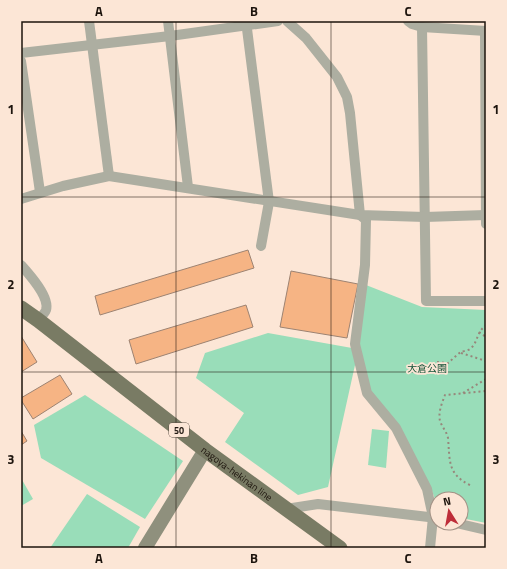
<svg xmlns="http://www.w3.org/2000/svg" width="507" height="569" font-family="'Titillium Web','Noto Sans JP',sans-serif">
<style>
.green{fill:#99ddb9}
.building{fill:#f6b484;stroke:#9d8372}
.lines{fill:none;stroke-linecap:round;stroke-linejoin:round}
.path{stroke:#97877b;stroke-width:2;stroke-dasharray:2 3;stroke-linecap:butt}
.street{stroke:#adaea1;stroke-width:10}
.secondary{stroke:#8f907d;stroke-width:14}
.primary{stroke:#797b64;stroke-width:15}
.grid{fill:none;stroke:#1d140d;stroke-width:1;stroke-opacity:0.55}
.labels{text-anchor:middle;dominant-baseline:central;stroke-width:3.5;stroke-linejoin:round;paint-order:stroke}
.shield{fill:#fce6d6;stroke:#605349;stroke-width:1}
.shield-label{font-size:9px;font-weight:bold;fill:#1d140d}
.park-label{font-size:10px;fill:#0f5035;stroke:#fce6d6}
.street-label{font-size:10px;fill:#1d140d;stroke:#fce6d6}
.neatline{fill:none;stroke:#1d140d;stroke-width:1.5}
.grid-label{font-size:13px;text-anchor:middle;font-weight:bold;fill:#1d140d}
</style>
<rect width="100%" height="100%" fill="#fce6d6"/>
<g class="green">
<path d="M366,285L422,307L486,310V523L461,518V499H437V505L431,488L370,392L358,345Z"/>
<path d="M268,333L352,348L357,356L328,487L298,495L225,442L244,413L196,378L205,353Z"/>
<path d="M85,395L183,461L145,519L41,458L34,425Z"/>
<path d="M372,429L389,431L386,468L368,465Z"/>
<path d="M21,478L33,499L21,506Z"/>
<path d="M87,494L140,527L128,548H50Z"/>
</g>
<g class="building">
<path d="M248,250L254,268L100,315L95,296Z"/>
<path d="M291,271L358,284L347,338L280,327Z"/>
<path d="M246,305L253,327L136,364L129,340Z"/>
<path d="M21,336L37,362L21,372Z"/>
<path d="M60,375L72,394L33,419L21,400V398Z"/>
<path d="M21,431L27,441L21,445Z"/>
</g>
<g class="lines">
<g class="path">
<path d="M479,332L486,337"/>
<path d="M461,353L486,361"/>
<path d="M437,362L448,363C452,360 456,355 461,352C463,351 467,351 470,349C478,343 477,330 486,326"/>
<path d="M463,393L486,379"/>
<path d="M470,485C447,474 450,460 448,438C447,432 442,427 440,421C438,412 442,403 445,395L486,391"/>
</g>
<g class="street">
<path d="M89,21L109,176"/>
<path d="M168,21L188,187"/>
<path d="M246,21L269,202L261,246"/>
<path d="M287,21L306,38L337,77L347,97L350,113L360,215L366,220L365,265L355,344L367,393L396,428L427,489L433,517L430,548"/>
<path d="M408,21L412,24L422,27L486,31"/>
<path d="M422,27L426,301H486"/>
<path d="M485,31L486,224"/>
<path d="M21,53L170,36L278,21"/>
<path d="M21,61L40,192"/>
<path d="M21,199L63,186L109,176L360,215L425,217L486,215"/>
<path d="M21,265C29,274 50,297 46,310C45,313 41,317 38,320"/>
<path d="M286,509L318,504L437,518"/>
<path d="M456,523L486,530"/>
</g>
<path class="secondary" d="M145,548L205,450"/>
<path class="primary" id="s1" d="M21,308L38,320L205,450L340,548"/>
</g>
<path class="grid" d="M176,21V548M331,21V548M21,197H486M21,372H486"/>
<g class="labels">
<rect class="shield" x="169" y="423" width="20" height="14" rx="3"/>
<g class="shield-label">
<text x="179" y="430">50</text>
</g>
<g class="park-label">
<text x="427" y="368">大倉公園</text>
</g>
<g class="street-label">
<text stroke="none"><textPath href="#s1" startOffset="272">nagoya-hekinan line</textPath></text>
</g>
</g>
<rect width="507" height="569" fill="none" stroke="#fce6d6" stroke-width="44"/>
<g transform="translate(449 511) rotate(349)"><circle r="19" fill="#fce6d6" stroke="#a39286"/>
<path d="M0-3L7 15L0 10L-7 15Z" fill="#be2d39"/>
<text y="-6" font-size="11" font-weight="bold" text-anchor="middle" fill="#1d140d">N</text>
</g>
<rect x="22" y="22" width="463" height="525" class="neatline"/>
<g class="grid-label">
<text x="99" y="16">A</text>
<text x="254" y="16">B</text>
<text x="408" y="16">C</text>
<text x="11" y="114">1</text>
<text x="496" y="114">1</text>
<text x="11" y="289">2</text>
<text x="496" y="289">2</text>
<text x="11" y="464">3</text>
<text x="496" y="464">3</text>
<text x="99" y="563">A</text>
<text x="254" y="563">B</text>
<text x="408" y="563">C</text>
</g>
</svg>
